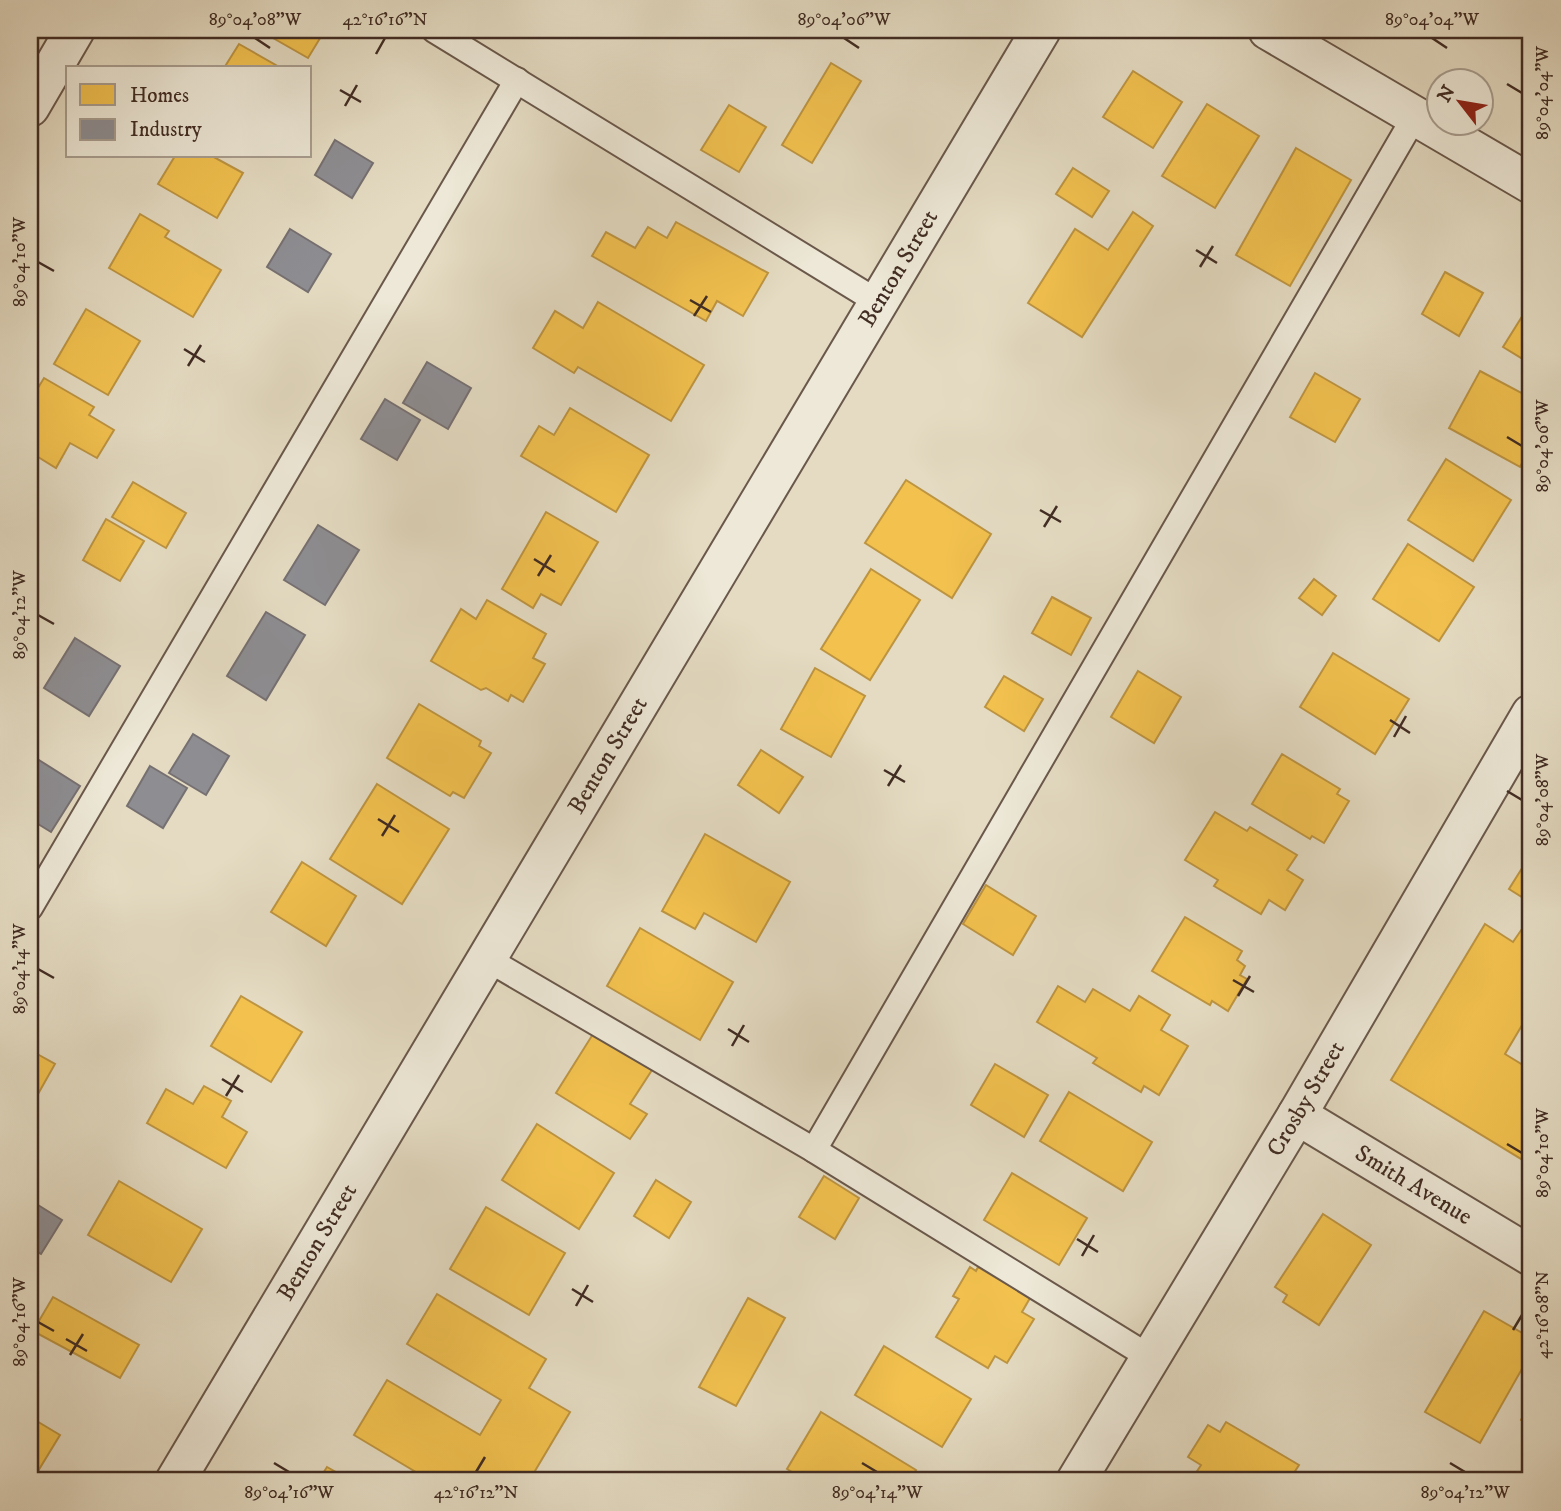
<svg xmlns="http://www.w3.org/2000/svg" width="1561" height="1511" font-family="'IM FELL DW Pica',serif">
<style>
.homes{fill:#f2c14e;stroke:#bd9441;stroke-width:2}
.industry{fill:#8d8d92;stroke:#767071;stroke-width:2}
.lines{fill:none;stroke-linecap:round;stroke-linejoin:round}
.service-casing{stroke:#6a584b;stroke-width:28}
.minor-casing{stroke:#6a584b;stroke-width:42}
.tertiary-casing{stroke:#6a584b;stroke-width:42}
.service{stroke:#ede8d7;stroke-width:24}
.minor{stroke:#ede8d7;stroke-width:38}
.tertiary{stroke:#ede8d7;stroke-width:38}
.ticks{fill:none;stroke:#412c23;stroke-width:2.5}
.labels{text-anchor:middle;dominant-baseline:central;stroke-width:7;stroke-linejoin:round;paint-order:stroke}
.street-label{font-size:24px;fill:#412c23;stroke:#ede8d7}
.neatline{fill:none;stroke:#412c23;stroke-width:2.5}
.ticks-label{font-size:18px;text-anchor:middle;fill:#412c23}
</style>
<rect width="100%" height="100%" fill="#e4dbc2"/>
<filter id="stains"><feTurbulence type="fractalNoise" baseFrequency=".00286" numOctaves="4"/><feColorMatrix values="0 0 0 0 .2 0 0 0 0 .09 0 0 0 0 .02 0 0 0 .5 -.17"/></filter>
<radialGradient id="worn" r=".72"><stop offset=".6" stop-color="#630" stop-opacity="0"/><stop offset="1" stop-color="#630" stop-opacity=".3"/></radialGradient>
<g class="homes">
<path d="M259,30H325L308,58Z"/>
<path d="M239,44L281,68H224Z"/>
<path d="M831,63L861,81L812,163L782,145Z"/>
<path d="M1133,71L1182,102L1153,148L1103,117Z"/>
<path d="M1207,104L1259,136L1215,208L1162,176Z"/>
<path d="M729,105L766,127L739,172L701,150Z"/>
<path d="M1296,148L1351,180L1290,286L1236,255Z"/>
<path d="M175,156H212L243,173L217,218L158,184Z"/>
<path d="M1073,168L1109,191L1092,217L1056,194Z"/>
<path d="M1133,212L1153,226L1082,337L1028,303L1075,229L1108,250Z"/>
<path d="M140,214L169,231L165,237L221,270L193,317L109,268Z"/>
<path d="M676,222L768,273L743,316L717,301L706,321L592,256L606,232L635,248L648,227L667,238Z"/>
<path d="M1445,272L1483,293L1459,336L1422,314Z"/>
<path d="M598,302L704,365L671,421L578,367L574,373L533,348L555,311L583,328Z"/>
<path d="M1531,302V364L1503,347Z"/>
<path d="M86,309L140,341L108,395L54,364Z"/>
<path d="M1480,371L1531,398V446L1520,467L1449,428Z"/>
<path d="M1315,373L1360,399L1335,442L1290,417Z"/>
<path d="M44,378L94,407L89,415L114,430L97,458L70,443L56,468L30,452V401Z"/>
<path d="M570,408L649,455L616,512L521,456L539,426L554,435Z"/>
<path d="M1446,459L1511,500L1473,561L1408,520Z"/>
<path d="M906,480L991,534L952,598L865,543Z"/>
<path d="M133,482L186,513L166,548L112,517Z"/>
<path d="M546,512L598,542L561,605L541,594L533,608L502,589Z"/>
<path d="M106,519L144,541L120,581L83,560Z"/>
<path d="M1408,544L1474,587L1439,641L1373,599Z"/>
<path d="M871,569L920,600L870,680L821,649Z"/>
<path d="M1314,579L1336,596L1322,615L1299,598Z"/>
<path d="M1052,597L1091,618L1071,655L1032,633Z"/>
<path d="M487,600L546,634L533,658L545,664L523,702L511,695L508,701L486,688L481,690L431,661L461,609L476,619Z"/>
<path d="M1333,653L1409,699L1375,754L1300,707Z"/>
<path d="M815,668L865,696L831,757L781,729Z"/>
<path d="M1138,671L1181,697L1154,743L1111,717Z"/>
<path d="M1004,676L1043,699L1024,731L985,707Z"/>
<path d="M419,704L481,741L479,746L491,753L464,798L453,792L450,796L387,758Z"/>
<path d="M761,750L803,777L779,813L738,785Z"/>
<path d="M1282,754L1340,789L1337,794L1349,801L1324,843L1312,836L1310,839L1252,804Z"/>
<path d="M377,784L449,829L402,904L330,859Z"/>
<path d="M1215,812L1247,831L1250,827L1297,855L1287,870L1303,880L1285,910L1269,900L1261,914L1214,886L1218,880L1185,860Z"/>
<path d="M705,834L790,882L756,942L704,913L695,929L662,911Z"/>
<path d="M1531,854V889L1525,899L1509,889Z"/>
<path d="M302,862L356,896L326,946L271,912Z"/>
<path d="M986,885L1036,916L1013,955L963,924Z"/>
<path d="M1185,917L1242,951L1237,960L1245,966L1240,975L1247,979L1228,1011L1212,1001L1210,1005L1152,971Z"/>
<path d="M1485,924L1513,942L1524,926L1531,930V1010L1505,1054L1531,1070V1165L1391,1080Z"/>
<path d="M640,928L733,982L700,1040L607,986Z"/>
<path d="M1058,986L1085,1002L1093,989L1130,1011L1139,996L1170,1015L1161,1030L1188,1046L1159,1095L1144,1086L1141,1092L1093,1063L1097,1058L1037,1022Z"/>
<path d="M241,996L302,1032L271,1082L211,1046Z"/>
<path d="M593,1034L652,1070L630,1104L647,1114L630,1139L556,1093Z"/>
<path d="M30,1050L55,1064L38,1094L30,1089Z"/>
<path d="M995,1064L1048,1095L1024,1137L971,1105Z"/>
<path d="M204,1086L231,1101L222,1117L247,1132L226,1168L147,1123L166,1089L193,1104Z"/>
<path d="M1069,1092L1152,1142L1123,1191L1040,1141Z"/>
<path d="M537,1124L614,1173L579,1229L502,1180Z"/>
<path d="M1012,1173L1087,1218L1059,1265L984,1220Z"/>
<path d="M824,1176L859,1198L835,1239L799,1217Z"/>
<path d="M656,1180L691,1202L669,1238L634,1216Z"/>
<path d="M119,1181L202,1229L171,1282L88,1235Z"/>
<path d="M486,1207L565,1253L529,1315L450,1269Z"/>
<path d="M1323,1214L1371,1245L1319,1325L1283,1302L1287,1295L1275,1287Z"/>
<path d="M970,1267L976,1271L978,1267L1030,1298L1022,1312L1034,1319L1007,1363L995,1356L988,1368L936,1337L959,1299L953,1296Z"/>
<path d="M437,1294L546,1359L529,1388L570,1412L529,1481H494L478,1472L473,1481H431L354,1435L387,1380L480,1435L501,1400L407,1344Z"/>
<path d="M53,1297L139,1345L120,1378L33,1331Z"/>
<path d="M748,1298L785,1318L736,1406L699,1387Z"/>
<path d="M1484,1311L1531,1338V1353L1480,1443L1425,1412Z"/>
<path d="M884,1346L971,1399L942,1447L855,1395Z"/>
<path d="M1531,1402V1426L1521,1420Z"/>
<path d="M821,1412L916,1470L909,1481H807L787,1469Z"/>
<path d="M30,1417L60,1435L32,1481H30Z"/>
<path d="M1226,1422L1299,1465L1290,1479L1293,1481H1202L1194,1476L1201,1465L1188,1457L1208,1425L1220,1432Z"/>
<path d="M327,1467L352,1481H318Z"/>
</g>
<g class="industry">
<path d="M335,140L373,163L352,198L315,175Z"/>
<path d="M290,229L331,254L308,292L267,267Z"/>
<path d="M427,362L471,388L448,429L403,403Z"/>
<path d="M385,399L420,420L397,460L361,439Z"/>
<path d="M318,525L359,550L325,605L284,580Z"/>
<path d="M266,612L305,635L266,700L227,676Z"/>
<path d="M75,638L120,666L89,716L44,688Z"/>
<path d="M193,734L229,756L206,795L169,773Z"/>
<path d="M31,755L80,786L51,832L30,819Z"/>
<path d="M150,766L187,788L163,828L127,806Z"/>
<path d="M30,1200L62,1220L41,1254L30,1248Z"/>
</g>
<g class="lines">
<g class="service-casing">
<g id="service">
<path d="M434,30L878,302"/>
<path d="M30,908L517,80"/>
<path d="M487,959L814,1150L1415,116"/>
<path d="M814,1150L1151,1358"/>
</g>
</g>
<g class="minor-casing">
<g id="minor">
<path d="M30,107L75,30"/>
<path id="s1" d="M1297,1115L1531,1256"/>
<path id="s2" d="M175,1481L1041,30"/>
<path id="s3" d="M1076,1481L1297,1115L1531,714"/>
</g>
</g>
<g class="tertiary-casing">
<path id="tertiary" d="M1268,30L1531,184"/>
</g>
<use href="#service" class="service"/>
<use href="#minor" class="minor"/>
<use href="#tertiary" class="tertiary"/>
</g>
<path class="ticks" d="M255,38L270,48M844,38L859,48M1432,38L1447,48M376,54L385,38M1507,84L1522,93M340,90L361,102M345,106L357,85M1196,250L1217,263M38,262L54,271M1200,267L1213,246M690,300L711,312M694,316L707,296M184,349L205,362M188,366L201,345M1507,437L1522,446M1040,510L1061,522M1044,527L1057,506M534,559L555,572M538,576L551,555M38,615L54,624M1390,720L1410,733M1394,737L1406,716M884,770L905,782M888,786L901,765M1507,791L1522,800M378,819L399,832M382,836L395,815M38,969L54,978M1233,980L1254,992M1238,996L1250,976M728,1029L749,1042M732,1046L744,1025M222,1079L243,1092M226,1096L239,1075M1507,1144L1522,1153M1077,1239L1098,1252M1082,1256L1094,1235M572,1289L593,1302M576,1306L588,1285M38,1322L54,1331M1513,1330L1522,1315M66,1339L87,1351M70,1355L83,1334M274,1463L289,1472M862,1463L877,1472M1450,1463L1465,1472M476,1472L485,1457"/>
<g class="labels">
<g class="street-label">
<text stroke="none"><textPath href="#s2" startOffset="1412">Benton Street</textPath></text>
<text stroke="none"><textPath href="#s2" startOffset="845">Benton Street</textPath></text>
<text stroke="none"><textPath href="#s3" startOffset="446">Crosby Street</textPath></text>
<text stroke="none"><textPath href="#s1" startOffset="136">Smith Avenue</textPath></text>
<text stroke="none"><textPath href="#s2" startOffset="278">Benton Street</textPath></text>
</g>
</g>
<rect width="1561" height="1511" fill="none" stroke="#e4dbc2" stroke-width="77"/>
<rect x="66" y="66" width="245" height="91" fill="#ede8d7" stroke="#a89d8f" stroke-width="2"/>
<rect x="80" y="84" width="35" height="21" fill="#f2c14e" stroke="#a89d8f" stroke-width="2"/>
<text x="130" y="102" font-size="21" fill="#412c23">Homes</text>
<rect x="80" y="119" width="35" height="21" fill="#8d8d92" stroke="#a89d8f" stroke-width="2"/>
<text x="130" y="136" font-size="21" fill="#412c23">Industry</text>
<g transform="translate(1460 102) rotate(301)"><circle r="33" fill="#ede8d7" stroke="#a89d8f" stroke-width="2"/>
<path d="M0-5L12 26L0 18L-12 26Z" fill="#8f2418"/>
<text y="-10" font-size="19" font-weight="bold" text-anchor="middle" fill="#412c23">N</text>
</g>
<rect x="38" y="38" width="1484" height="1434" class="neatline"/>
<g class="ticks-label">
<text x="255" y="25">89°04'08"W</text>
<text x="385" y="25">42°16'16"N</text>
<text x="844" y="25">89°04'06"W</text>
<text x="1432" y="25">89°04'04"W</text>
<text transform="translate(1542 93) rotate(-90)" y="6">89°04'04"W</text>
<text transform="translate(19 262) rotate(-90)" y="6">89°04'10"W</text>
<text transform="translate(1542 446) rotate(-90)" y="6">89°04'06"W</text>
<text transform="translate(19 615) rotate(-90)" y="6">89°04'12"W</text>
<text transform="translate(1542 800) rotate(-90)" y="6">89°04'08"W</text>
<text transform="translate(19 969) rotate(-90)" y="6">89°04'14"W</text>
<text transform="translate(1542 1153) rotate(-90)" y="6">89°04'10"W</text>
<text transform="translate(1542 1315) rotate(-90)" y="6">42°16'08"N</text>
<text transform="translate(19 1322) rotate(-90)" y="6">89°04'16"W</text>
<text x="289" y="1498">89°04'16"W</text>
<text x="476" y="1498">42°16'12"N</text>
<text x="877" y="1498">89°04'14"W</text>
<text x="1465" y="1498">89°04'12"W</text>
</g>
<rect width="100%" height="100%" filter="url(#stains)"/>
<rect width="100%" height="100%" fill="url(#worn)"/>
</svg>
